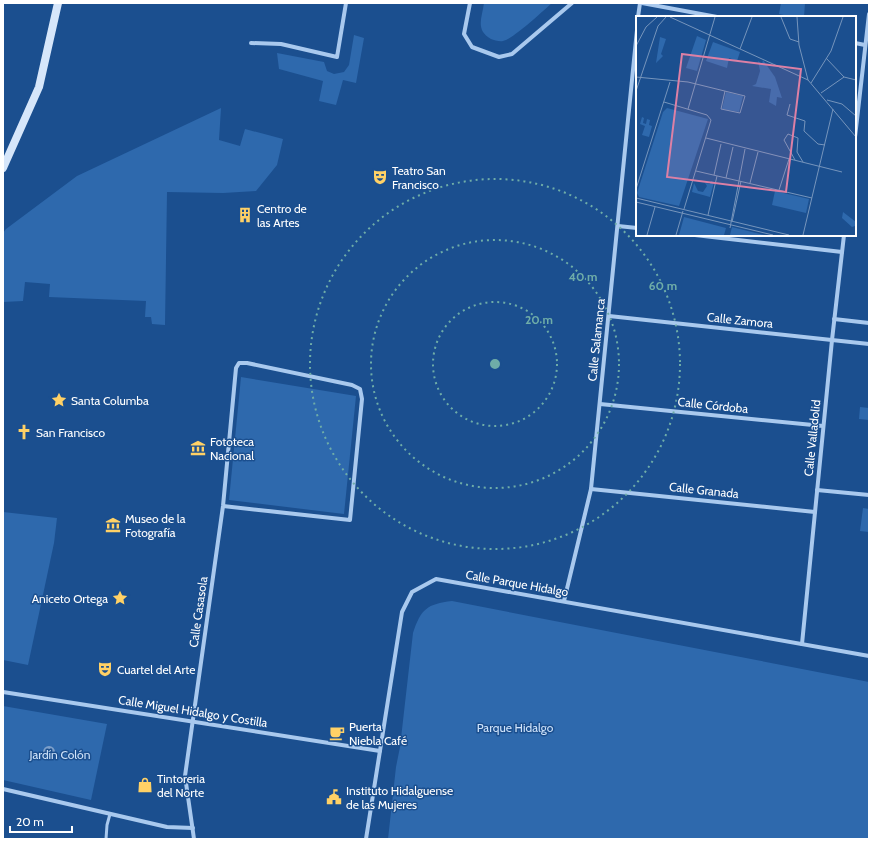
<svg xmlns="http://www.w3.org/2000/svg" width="872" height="842" font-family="Cabin,sans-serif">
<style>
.green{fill:#2e69ad}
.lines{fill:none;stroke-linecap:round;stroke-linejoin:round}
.lane{stroke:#a9c9ee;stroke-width:3}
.street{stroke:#a9c9ee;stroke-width:4}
.secondary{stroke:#d6e6fa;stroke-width:8}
.tree{fill:#7ea0ca}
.ring{fill:none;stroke:#6fada8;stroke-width:2;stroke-dasharray:2 4}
.labels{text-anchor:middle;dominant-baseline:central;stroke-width:3;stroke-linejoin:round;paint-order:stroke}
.poi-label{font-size:12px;fill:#fff;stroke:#1b4f8f;text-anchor:start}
.street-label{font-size:12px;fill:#fff;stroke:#1b4f8f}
.park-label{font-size:12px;fill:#cfe3fa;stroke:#1b4f8f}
.inset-road{fill:none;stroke:#7695bc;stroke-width:1}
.view{fill:#dd80a5;fill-opacity:0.15;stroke:#dd80a5;stroke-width:2}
.inset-edge{fill:none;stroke:#fff;stroke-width:2}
.centre{fill:#6fada8;stroke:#1b4f8f;stroke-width:2}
.ring-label{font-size:12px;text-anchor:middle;font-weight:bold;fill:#6fada8;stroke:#1b4f8f;stroke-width:3;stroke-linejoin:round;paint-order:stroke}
</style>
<rect width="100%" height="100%" fill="#1b4f8f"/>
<g class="green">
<path d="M484,3H552C544,10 512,40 503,41C500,42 494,40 491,39C475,30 482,18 484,3Z"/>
<path d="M781,3H805L804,17H793L779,14Z"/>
<path d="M354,35L364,38L356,83L343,80L336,105L319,101L323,81L279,69L277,53L324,62L327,71L334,74L344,72L349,65Z"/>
<path d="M221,108L219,140L240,146L245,129L283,139L277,165L256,191L223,193L167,192L165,325L152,324L151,317H145L146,301L49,297L50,284L25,282L23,301L3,302V233L6,229L77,176Z"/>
<path d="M241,377L356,396L344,514L229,500Z"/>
<path d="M860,407L869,408V420L859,419Z"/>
<path d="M863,508L869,509V532L860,531Z"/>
<path d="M3,512L57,518L54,543L28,665L3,660Z"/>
<path d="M452,601L869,682V839H388L396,767L400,747L413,633C421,609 427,604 452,601Z"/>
<path d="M3,706L107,724L91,800L3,780Z"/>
</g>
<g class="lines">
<path class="lane" d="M106,839L107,825L110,814"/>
<g class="street">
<path d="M470,3L464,34L472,47L499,57L512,54L572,3"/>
<path d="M642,3L717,17"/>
<path d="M638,17L640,3"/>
<path d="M251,43L281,44L337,57L346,3"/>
<path d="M855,43L865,45"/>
<path d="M855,137L869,14"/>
<path d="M618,226L637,228"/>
<path d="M695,235L842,252"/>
<path d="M609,316L869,344"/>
<path d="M834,319L869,323"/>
<path d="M600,404L823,426"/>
<path d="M591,489L815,512"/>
<path d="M817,490L869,495"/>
<path d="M564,601L591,489L637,30"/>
<path d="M802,644L832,340L844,235"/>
<path d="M3,692L380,751"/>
<path d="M3,789L167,827L193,828"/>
<path d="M194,839L185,776L223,506L236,368L239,363H247L352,385L360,389L362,399L350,520L223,506"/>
<path d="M366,839L402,612L412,592L436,579L869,656"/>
</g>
<path class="secondary" d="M3,168L39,87L58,3"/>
</g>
<circle class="tree" cx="49" cy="752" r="6"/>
<g class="ring">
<circle cx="495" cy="364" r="62"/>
<circle cx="495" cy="364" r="124"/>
<circle cx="495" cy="364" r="185"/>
</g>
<defs>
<g id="theatre-bare" transform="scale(1.2)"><path d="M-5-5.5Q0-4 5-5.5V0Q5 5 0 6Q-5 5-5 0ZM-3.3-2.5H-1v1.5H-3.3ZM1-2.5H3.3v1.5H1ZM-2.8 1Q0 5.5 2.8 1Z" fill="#ffd166" stroke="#1b4f8f" stroke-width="2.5" paint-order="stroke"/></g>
<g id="building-bare" transform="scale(1.2)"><path d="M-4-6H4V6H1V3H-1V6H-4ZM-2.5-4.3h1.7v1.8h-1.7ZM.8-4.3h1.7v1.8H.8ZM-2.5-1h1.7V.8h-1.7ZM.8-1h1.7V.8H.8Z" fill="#ffd166" stroke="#1b4f8f" stroke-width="2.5" paint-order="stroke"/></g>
<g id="sight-bare" transform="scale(1.2)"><path d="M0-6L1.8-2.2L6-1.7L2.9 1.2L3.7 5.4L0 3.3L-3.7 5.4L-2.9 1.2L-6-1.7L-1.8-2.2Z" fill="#ffd166" stroke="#1b4f8f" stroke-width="2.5" paint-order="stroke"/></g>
<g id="church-bare" transform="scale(1.2)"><path d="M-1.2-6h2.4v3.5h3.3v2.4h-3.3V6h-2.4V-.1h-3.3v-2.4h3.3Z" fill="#ffd166" stroke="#1b4f8f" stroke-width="2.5" paint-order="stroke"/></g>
<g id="museum-bare" transform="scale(1.2)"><path d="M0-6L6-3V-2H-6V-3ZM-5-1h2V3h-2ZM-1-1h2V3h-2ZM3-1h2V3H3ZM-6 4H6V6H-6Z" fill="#ffd166" stroke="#1b4f8f" stroke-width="2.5" paint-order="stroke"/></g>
<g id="cafe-bare" transform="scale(1.2)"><path d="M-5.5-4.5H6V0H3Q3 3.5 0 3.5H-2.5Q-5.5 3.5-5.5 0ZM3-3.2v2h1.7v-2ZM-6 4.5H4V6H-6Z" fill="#ffd166" stroke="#1b4f8f" stroke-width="2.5" paint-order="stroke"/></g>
<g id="shop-bare" transform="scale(1.2)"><path d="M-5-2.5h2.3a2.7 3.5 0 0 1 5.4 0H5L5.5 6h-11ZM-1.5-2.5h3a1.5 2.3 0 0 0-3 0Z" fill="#ffd166" stroke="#1b4f8f" stroke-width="2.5" paint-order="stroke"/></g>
<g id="civic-bare" transform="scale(1.2)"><path d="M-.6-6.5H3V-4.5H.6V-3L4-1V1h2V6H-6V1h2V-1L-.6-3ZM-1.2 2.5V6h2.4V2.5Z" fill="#ffd166" stroke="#1b4f8f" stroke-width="2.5" paint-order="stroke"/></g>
</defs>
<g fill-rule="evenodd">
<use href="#theatre-bare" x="380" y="177"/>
<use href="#building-bare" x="245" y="215"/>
<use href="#sight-bare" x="59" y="400"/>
<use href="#church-bare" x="24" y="432"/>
<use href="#museum-bare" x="198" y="448"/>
<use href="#museum-bare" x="113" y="525"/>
<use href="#sight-bare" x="120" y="598"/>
<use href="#theatre-bare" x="105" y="669"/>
<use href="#cafe-bare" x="337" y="733"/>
<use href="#shop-bare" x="145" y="785"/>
<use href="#civic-bare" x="334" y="797"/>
</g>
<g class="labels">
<g class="poi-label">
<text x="392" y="170">Teatro San<tspan x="392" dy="14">Francisco</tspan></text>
<text x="257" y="208">Centro de<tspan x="257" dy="14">las Artes</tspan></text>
<text x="71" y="400">Santa Columba</text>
<text x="36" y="432">San Francisco</text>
<text x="210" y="441">Fototeca<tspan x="210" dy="14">Nacional</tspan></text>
<text x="125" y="518">Museo de la<tspan x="125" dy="14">Fotografía</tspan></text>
<text x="108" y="598" text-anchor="end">Aniceto Ortega</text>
<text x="117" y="669">Cuartel del Arte</text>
<text x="349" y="726">Puerta<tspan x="349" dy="14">Niebla Café</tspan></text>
<text x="157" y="778">Tintoreria<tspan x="157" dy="14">del Norte</tspan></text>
<text x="346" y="790">Instituto Hidalguense<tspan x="346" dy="14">de las Mujeres</tspan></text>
</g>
<g class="street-label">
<text transform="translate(740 320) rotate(6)">Calle Zamora</text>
<text transform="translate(596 340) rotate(-84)">Calle Salamanca</text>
<text transform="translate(713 405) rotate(6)">Calle Córdoba</text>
<text transform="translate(812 438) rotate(-84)">Calle Valladolid</text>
<text transform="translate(704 490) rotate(6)">Calle Granada</text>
<text transform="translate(517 583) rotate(10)">Calle Parque Hidalgo</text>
<text transform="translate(198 612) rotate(-82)">Calle Casasola</text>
<text transform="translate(193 711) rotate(9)">Calle Miguel Hidalgo y Costilla</text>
</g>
<g class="park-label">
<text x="515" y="727">Parque Hidalgo</text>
<text x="60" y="754">Jardín Colón</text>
</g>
</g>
<g transform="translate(636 16)">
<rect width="220" height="220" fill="#1b4f8f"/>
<path d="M61,20L70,24L61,55L50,52ZM24,21L30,23L25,38L27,40L20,47ZM77,26L104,36L101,45L93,42L91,52L70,45ZM127,44L139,61L146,82L141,81L140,90L133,86L135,73L116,70L120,68L124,55L122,45L126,48ZM90,76L107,80L103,96L86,93ZM31,92L72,103L43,190L3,181L1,177L27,96ZM6,101L8,102L7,107L10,108L11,103L14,104L13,109L16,110L13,121L6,119L9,110L4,108ZM75,165L78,166L74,181L56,176L58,167L62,175L67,176L71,170L69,167L74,168ZM139,175L173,183L170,197L136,189ZM207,196L220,206L219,210L216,211L206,202ZM48,201L90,212L88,219H43ZM96,211L128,219H94Z" fill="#2e69ad"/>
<path class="inset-road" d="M34,1L172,64L220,121M145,1L154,23L163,26M161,1L163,29L172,64M0,30L10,11L21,1M104,33L116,1M190,42L208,61L220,64M0,61L52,66L109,80L104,97L85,93L89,75M175,67L195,35L207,1M0,75L22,10L30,1M185,77L208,61M191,84L206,88L220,100M28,86L71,99L75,104L48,193M154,88L151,99L169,105L168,115L182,128L189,129M52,93L79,1M70,122L206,156M159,144L148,124L152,118L162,122L161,136L167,146M60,155L176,182M78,159L85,128M90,162L97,131M114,167L122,136M0,173L34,66M143,174L153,143M0,182L153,219M0,186L137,219M72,199L81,160M96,206L105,165M94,212L109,133M11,219L19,191M40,219L47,195M167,219L197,93"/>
<path class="view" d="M46,38L165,53L150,176L31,161Z"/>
<rect width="220" height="220" class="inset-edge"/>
</g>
<circle cx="495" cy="364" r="6" class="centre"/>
<g class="ring-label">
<text x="583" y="281">40 m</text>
<text x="663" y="290">60 m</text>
<text x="539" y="324">20 m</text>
</g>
<rect width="872" height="842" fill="none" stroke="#ffffff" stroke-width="8"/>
<path d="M10 826v6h62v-6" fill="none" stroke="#ffffff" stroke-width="2"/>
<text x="16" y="826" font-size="12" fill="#ffffff" stroke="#1b4f8f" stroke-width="3" paint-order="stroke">20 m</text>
</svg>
